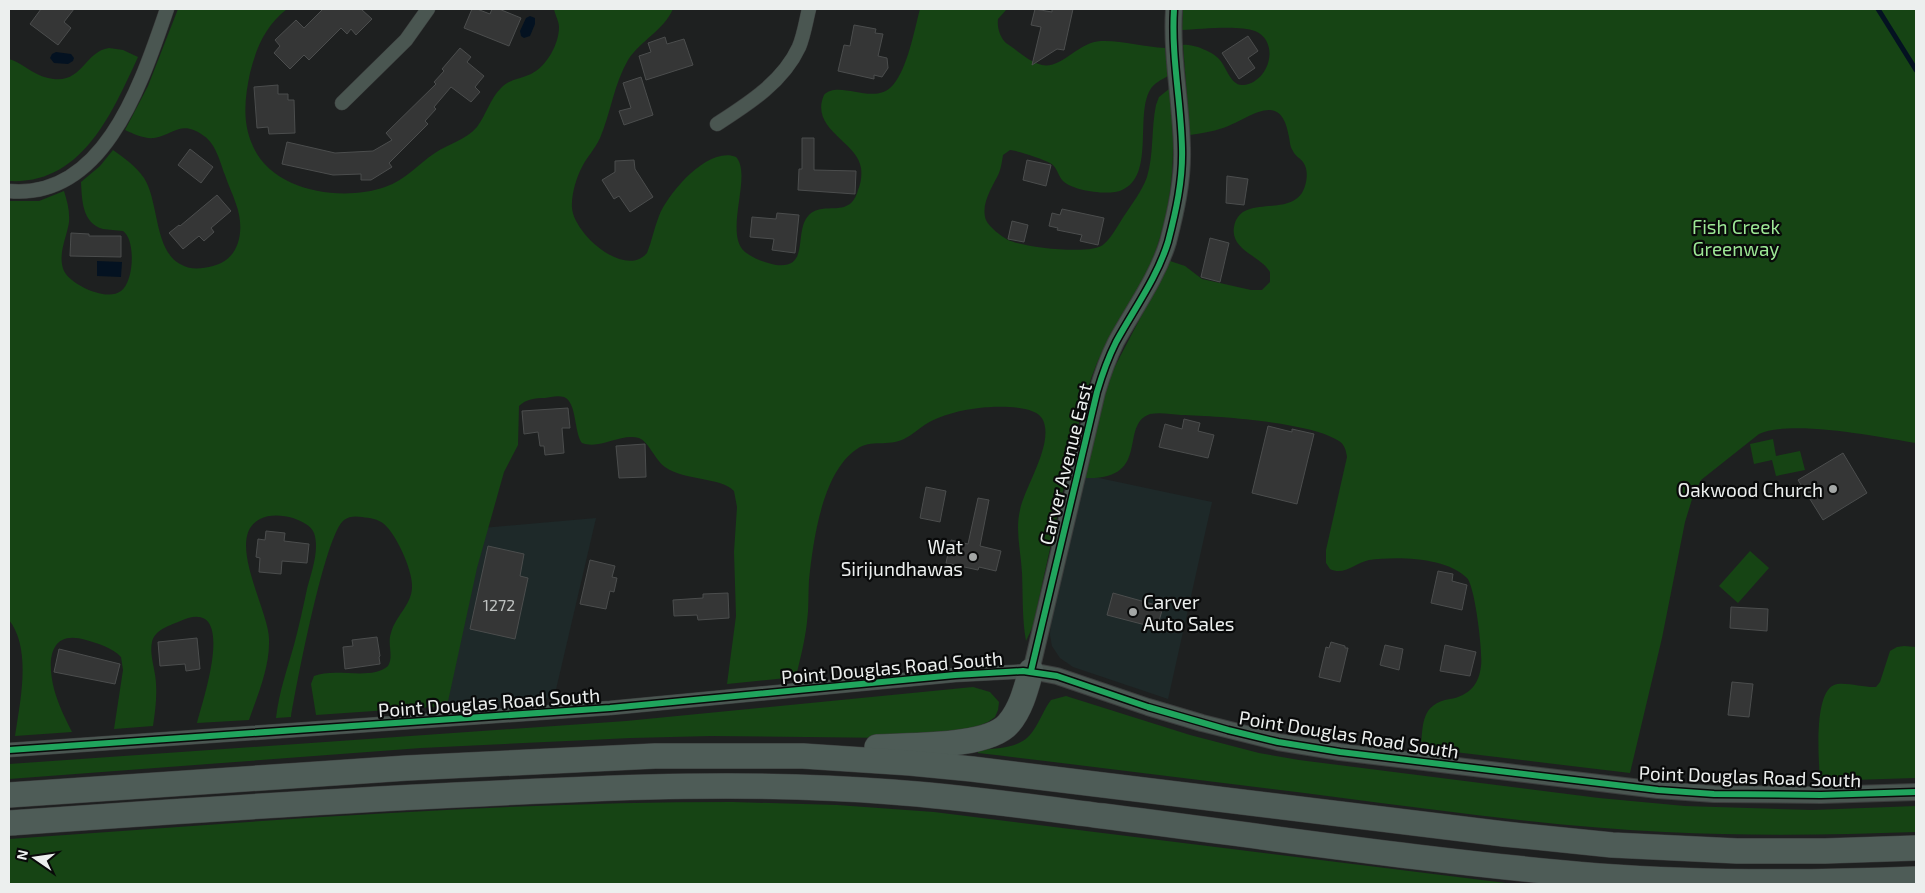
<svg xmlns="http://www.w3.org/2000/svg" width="1925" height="893" font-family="'Exo 2',sans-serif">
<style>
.built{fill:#1e2929}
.green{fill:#164414}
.water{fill:#041221}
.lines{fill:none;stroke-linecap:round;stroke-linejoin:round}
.stream{stroke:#041221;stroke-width:5}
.building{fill:#353636;stroke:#4b4d4d}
.minor-casing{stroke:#3b3d3d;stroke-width:15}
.tertiary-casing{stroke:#3b3d3d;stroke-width:18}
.motorway-casing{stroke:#3b3d3d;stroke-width:26}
.minor{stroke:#4a5651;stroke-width:14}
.tertiary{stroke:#4a5651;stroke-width:16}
.motorway{stroke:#4e5c57;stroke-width:25}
.cycleway-casing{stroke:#090a0a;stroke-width:9}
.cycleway{stroke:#20a55d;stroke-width:6}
.poi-dot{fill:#a4a7a6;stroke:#090a0a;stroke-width:2}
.labels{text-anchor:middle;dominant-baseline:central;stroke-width:4.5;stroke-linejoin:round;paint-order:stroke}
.number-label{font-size:16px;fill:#bec1c0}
.park-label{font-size:19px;fill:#9ce795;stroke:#090a0a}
.street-label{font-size:19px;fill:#ecefee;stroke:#090a0a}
.poi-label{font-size:19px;fill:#ecefee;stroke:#090a0a;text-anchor:end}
</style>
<rect width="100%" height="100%" fill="#1e2020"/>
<g class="built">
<path d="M1085,475L1212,502L1168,699L1073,667L1060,658L1052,646L1050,635L1051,622Z"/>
<path d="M596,518L554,698L441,706L482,528Z"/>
</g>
<g class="green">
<path d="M178,9H287C266,25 256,48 250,73C245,97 242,121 252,144C271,192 342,202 385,187C406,180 418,164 435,153C448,144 466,140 477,127C486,115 490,99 501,88C509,79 521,79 531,74C547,66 559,44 559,27C559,21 555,15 554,9H673C663,31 641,40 628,60C614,84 611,112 600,138C595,149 587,157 582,167C576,178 571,196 572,208C574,234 625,279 647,253C652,241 654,228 659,216C668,193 708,146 736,157C753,175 723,233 745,252C754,259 766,263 776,265C811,269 793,231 809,215C824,200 850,220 858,190C861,183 862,175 861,168C858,142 809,129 824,95C839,79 875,107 893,85C908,67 914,31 920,9H1031L1006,10L998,19C997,28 1000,37 1006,43C1017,50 1029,62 1042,65C1062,69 1078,42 1101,41C1120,40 1145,47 1165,48L1168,76C1161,80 1154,83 1150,90C1135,116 1155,176 1122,190C1110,196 1073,191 1063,181C1058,176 1057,166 1050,163C1043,159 1019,151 1010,150L1003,155C1002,161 1001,168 999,173C993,186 980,204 986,220C989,227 1001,236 1008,240C1023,247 1092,256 1104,244C1112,237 1118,225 1124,216C1132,204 1142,191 1147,177C1154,154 1151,129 1156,105L1159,97L1169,89C1178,154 1173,221 1143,280C1126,313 1104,341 1092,376C1082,404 1077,433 1070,461C1057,516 1045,571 1033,626L1026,641C1022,618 1023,596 1022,573C1021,552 1015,531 1020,510C1025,486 1054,444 1043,420C1036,404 994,406 979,408C961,410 941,415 926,424C918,429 912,435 904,439C888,447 871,439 857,449C822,472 813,542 809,580C808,594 809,608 807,622C805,641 800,659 796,677L727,684L736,616L734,552L737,507L734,491C721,477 685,481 665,467C655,460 649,442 639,438C620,433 600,450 582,443C574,433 577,402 564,397C558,395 550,397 545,398C535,398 526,399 519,406L518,445L504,472L477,568L447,706L316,715L311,684L314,676C335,667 371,681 388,666C394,656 387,644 391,633C396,615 413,604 412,585C412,569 396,534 384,524C378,519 370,518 362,517C356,516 349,516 344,520C325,534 296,686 291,717L276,718C279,692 287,670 294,645C299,626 303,608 307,589C311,573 320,550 314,533C311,525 301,521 293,518C283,515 269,514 260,519C224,537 269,610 269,639C270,667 258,694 249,720L197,723C203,699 240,592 178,622C168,626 155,630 152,642C149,655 156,671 156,684C157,698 155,712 153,726L114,729L123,670L121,657C113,648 97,643 86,640C49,629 47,661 54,689C58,704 65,718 72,732L15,736C20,702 32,649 9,620V201H39L64,191C67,201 70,211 69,222C67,237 57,255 64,271C71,285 107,302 121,291C134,282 136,240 123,231C116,230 109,230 103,229C82,223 82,200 81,182L100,166L113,150C124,158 136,166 144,178C159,201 154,250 180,264C190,270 201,269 213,266C241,259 245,228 236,204C233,194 228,185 225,175C220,162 216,144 204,136C181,119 174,135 154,138C144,139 134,134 125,130L148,86Z"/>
<path d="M1183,9H1916V443C1880,437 1791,419 1759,434L1701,480L1693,496L1685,522L1662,638L1630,773L1421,748C1423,724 1421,704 1450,699C1458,698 1467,694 1473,687C1478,681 1480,674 1481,666C1483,653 1475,586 1467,578C1447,557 1396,556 1369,560C1355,563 1344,576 1330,569L1326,563V550L1347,457C1346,451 1345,445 1339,441C1311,422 1217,416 1181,415C1172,414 1159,412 1150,414C1118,425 1153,481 1084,478L1104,396L1111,374L1170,261L1185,266L1202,279L1251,290H1262L1270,282V272C1261,256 1230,250 1234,227C1240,193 1289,218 1303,191C1307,183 1309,170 1303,162C1300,158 1295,156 1293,151C1290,147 1290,142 1289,137C1281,88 1250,119 1223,128C1212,132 1201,133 1190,135L1183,45C1188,44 1192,46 1198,47C1205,50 1212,52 1218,58C1226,65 1230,86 1243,85C1269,83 1281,42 1255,31C1240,25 1200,29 1182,30Z"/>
<path d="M109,48L123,50L138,57C112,113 82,185 9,181V59C23,63 33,75 48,78C83,86 83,52 109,48Z"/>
<path d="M1773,439L1776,456L1800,451L1805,470L1776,476L1772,460L1754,464L1750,444Z"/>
<path d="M1750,551L1769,568L1738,603L1719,586Z"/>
<path d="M1904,646L1916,647V778L1820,781C1819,762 1813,694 1834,685C1843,681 1865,688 1876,687L1880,682L1890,651L1897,647Z"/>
<path d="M973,687L990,692L999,702L998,710L995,717L988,722L974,728L895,738L711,736L631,738L421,748L9,779V764L626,721Z"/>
<path d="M1066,696L1190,735L1259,753L1299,760L1599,798L1685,806L1812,810L1916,806V832C1832,835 1749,836 1665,832C1555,827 1445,811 1335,797C1216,782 1097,767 978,753V750C998,748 1021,749 1033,731C1040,721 1044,709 1051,700Z"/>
<path d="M733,802L837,805L934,812L1514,884H9V839C250,822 491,802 733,802Z"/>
</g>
<g class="water">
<path d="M530,16L535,18V24L530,36L524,38L521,36L520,31L526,18Z"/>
<path d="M56,52L71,54L74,58L73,61L68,64L54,63L50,58L52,54Z"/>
<path d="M97,261L122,262L121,277L97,276Z"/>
</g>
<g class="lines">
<path class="stream" d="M1878,9L1916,70"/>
</g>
<g class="building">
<path d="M41,9H74L64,22L71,28L58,45L30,24Z"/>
<path d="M323,9H361L372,19L356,35L351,29L347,34L341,28L309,60L304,55L290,69L274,53L280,46L275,40L296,20L304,28Z"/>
<path d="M472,9H477L490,14L492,9H499L521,18L509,46L464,28Z"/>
<path d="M1035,9L1052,12V9H1073L1064,50L1057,49L1032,65L1041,27L1031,25Z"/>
<path d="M854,25L876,29L875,33L883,34L878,56L887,58L888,68L882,77L874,75V79L838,71L844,45L850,46Z"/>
<path d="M1248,36L1258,51L1248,58L1255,68L1239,79L1222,53Z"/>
<path d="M665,37L667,44L684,39L693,65L646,80L639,56L651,52L648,43Z"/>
<path d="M460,48L471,57L467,62L484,76L475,87L480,92L471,102L451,87L434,107L436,109L425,121L428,124L389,163L392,167L371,180H361V174L333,175L282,164L287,142L335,153L373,151L392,140L386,133L436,84L434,82L444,71L442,69Z"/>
<path d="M641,77L653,115L624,125L619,111L631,108L623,83Z"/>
<path d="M278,85V94H288V100H294L295,133L269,134L268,127L257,128L254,87Z"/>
<path d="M802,138H814V170L856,171L855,194L798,190L799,169H802Z"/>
<path d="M190,149L213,167L201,183L178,165Z"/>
<path d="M634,160L635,169L653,197L630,212L619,196L614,199L602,180L615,172V161Z"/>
<path d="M1027,160L1051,165L1046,186L1023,180Z"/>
<path d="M1227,176L1248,179L1244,205L1226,203Z"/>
<path d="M217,195L231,211L211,228L214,232L204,241L199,236L183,249L169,233L179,225L180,226Z"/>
<path d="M1062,209L1104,218L1098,245L1080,241L1082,235L1057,230L1058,228L1049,226L1052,213L1060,215Z"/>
<path d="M777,213L799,215L795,253L772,250L774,239L750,237L752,217L776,219Z"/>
<path d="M1012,221L1028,225L1024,242L1008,239Z"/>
<path d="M71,233L89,234V236H121V257L70,256Z"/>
<path d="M1210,238L1229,243L1220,282L1201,277Z"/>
<path d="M568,408L570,428H562L564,453L545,455L544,446H540L538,432L524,434L522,411Z"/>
<path d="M1184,419L1200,423L1198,431L1214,435L1208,458L1159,447L1165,424L1182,429Z"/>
<path d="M1268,426L1292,432V429L1314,434L1297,504L1252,493Z"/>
<path d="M645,444L646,477L619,478L616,446Z"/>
<path d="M1843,453L1867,493L1823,520L1798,480Z"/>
<path d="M926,487L946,491L940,522L920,518Z"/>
<path d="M978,498L989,500L980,546L1001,551L996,571L979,567L978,570L946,563L951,540L968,544Z"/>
<path d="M266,531L285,533L284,541L309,544L307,563L282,561L281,574L259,572L260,558L256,557L258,539L265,540Z"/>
<path d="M488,546L524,554L520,576L528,578L515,639L470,629Z"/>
<path d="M590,560L615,566L612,577L617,578L614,592L610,591L606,609L580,604Z"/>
<path d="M1438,571L1453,574L1452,581L1467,585L1462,610L1431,603Z"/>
<path d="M728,593L729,618L698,620L697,615L674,616L673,600L703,598V594Z"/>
<path d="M1113,593L1163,607L1157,628L1107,615Z"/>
<path d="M1731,607L1768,609L1767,631L1730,628Z"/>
<path d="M377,637L380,656L379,657L380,664L345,669L343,647L353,646L352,640Z"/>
<path d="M197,638L200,669L186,671L185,664L160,666L158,642Z"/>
<path d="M1331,642L1345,646V648H1348L1340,682L1319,677L1326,647L1329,648Z"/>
<path d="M1385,645L1403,649L1399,670L1380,665Z"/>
<path d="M1445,645L1476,652L1470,676L1440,671Z"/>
<path d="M59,649L120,664L115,684L54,672Z"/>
<path d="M1732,682L1753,684L1749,717L1728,715Z"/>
</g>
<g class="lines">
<g class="minor-casing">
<g id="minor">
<path d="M342,103L406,40L428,9"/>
<path d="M717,124C748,104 783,82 799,47C804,35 806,21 809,9"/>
<path d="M9,191C105,200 142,81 167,9"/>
<path d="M9,750L610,708L955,675L1031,671"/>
</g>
</g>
<g class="tertiary-casing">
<path id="tertiary" d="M1174,9C1171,56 1181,101 1182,148C1183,180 1176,211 1168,242C1157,278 1134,309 1116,342C1108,358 1102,375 1097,392L1031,671L1057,676L1148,707L1202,723L1278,742L1340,752L1658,790L1714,794L1821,795L1916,792"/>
</g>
<g class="motorway-casing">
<g id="motorway">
<path d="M877,747C908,745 989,748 1009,723C1021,709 1026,689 1031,671"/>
<path d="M9,795L407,768L655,756H803L910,763L972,769L1504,834L1612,845L1737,851H1825L1916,848"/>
<path d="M9,823C166,812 322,801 479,794C617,787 755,781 892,792C963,797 1033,807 1103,816C1268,837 1433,862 1599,876C1705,884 1810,883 1916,879"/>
</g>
</g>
<use href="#minor" class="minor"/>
<use href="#tertiary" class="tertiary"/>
<use href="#motorway" class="motorway"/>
<g class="cycleway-casing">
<g id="cycleway">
<path d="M1031,671L1097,392C1102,375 1108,358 1116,342C1134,309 1157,278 1168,242C1176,211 1183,180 1182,148C1181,101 1171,56 1174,9"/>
<path d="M9,750L610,708L955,675L1023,671L1057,676L1148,707L1228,730L1278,742L1340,752L1658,790L1714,794L1821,795L1916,792"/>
</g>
</g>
<use href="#cycleway" class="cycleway"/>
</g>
<g class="poi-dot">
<circle cx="1833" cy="489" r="5"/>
<circle cx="973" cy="557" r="5"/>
<circle cx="1133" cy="612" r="5"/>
</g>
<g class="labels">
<g class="number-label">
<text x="499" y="604">1272</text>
</g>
<g class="park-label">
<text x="1736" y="226">Fish Creek<tspan x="1736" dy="22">Greenway</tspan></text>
</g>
<g class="street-label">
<text transform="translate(1065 464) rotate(-76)">Carver Avenue East</text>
<text transform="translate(892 667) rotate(-5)">Point Douglas Road South</text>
<text transform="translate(489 702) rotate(-4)">Point Douglas Road South</text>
<text transform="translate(1349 734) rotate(9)">Point Douglas Road South</text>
<text transform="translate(1750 776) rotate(2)">Point Douglas Road South</text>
</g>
<g class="poi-label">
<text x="1823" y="489">Oakwood Church</text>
<text x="963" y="546">Wat<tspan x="963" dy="22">Sirijundhawas</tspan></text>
<text x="1143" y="601" text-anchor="start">Carver<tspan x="1143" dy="22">Auto Sales</tspan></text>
</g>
</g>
<rect width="1925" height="893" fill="none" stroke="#ecefee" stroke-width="20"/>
<g transform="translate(35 858) rotate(283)" stroke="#090a0a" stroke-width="4" paint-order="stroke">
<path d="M0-4L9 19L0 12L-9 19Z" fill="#ecefee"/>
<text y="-8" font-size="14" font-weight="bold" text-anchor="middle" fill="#ecefee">N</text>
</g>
</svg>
